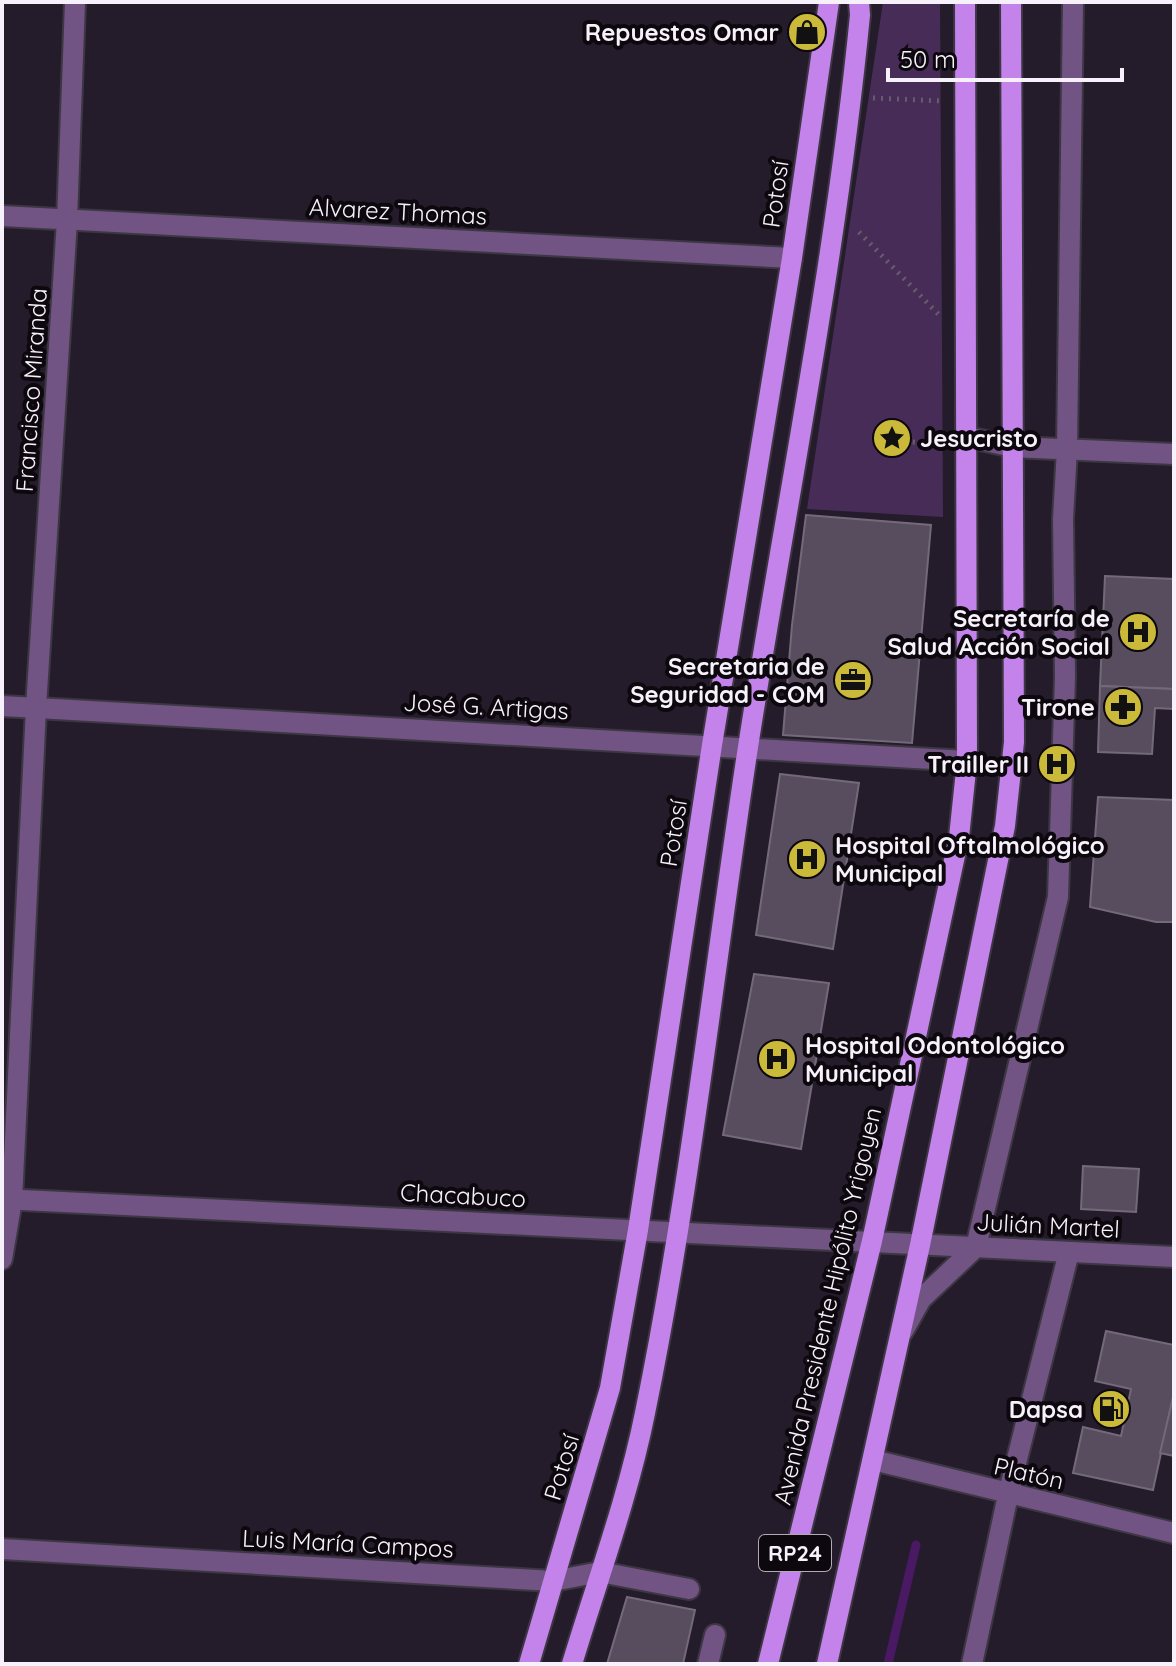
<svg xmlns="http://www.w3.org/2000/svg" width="1176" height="1666" font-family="Quicksand,sans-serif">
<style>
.green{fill:#472c58}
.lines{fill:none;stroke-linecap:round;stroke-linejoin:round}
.stream{stroke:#491963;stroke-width:9}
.building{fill:#574d5e;stroke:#73697a;stroke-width:2}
.minor-casing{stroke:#3d3643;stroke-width:24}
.major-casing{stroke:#3d3643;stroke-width:24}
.path{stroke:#655e6a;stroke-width:5;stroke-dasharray:2 6;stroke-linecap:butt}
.minor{stroke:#715384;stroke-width:20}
.major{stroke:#c383eb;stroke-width:20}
.labels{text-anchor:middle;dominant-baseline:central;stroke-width:8;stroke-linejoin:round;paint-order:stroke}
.shield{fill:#0c080e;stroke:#b0abb4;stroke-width:2}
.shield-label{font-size:22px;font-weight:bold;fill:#f7f1fb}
.poi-label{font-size:24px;font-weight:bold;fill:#f7f1fb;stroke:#0c080e;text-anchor:end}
.street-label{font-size:24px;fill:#f7f1fb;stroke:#0c080e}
</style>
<rect width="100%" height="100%" fill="#241c2a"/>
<path class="green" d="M883,2H940L943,517L807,509Z"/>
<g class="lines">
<path class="stream" d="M888,1664L916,1545"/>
</g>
<g class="building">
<path d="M806,515L931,525L912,743L783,735L792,625Z"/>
<path d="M1105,576L1174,579V689L1100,686Z"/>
<path d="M1100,686L1174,689V709L1155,708L1152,754L1098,752Z"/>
<path d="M780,774L859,783L833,949L756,935Z"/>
<path d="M1098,797L1174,800V922H1156L1090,907Z"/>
<path d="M754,974L829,983L801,1149L723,1135Z"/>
<path d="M1083,1166L1139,1169L1136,1212L1081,1209Z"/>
<path d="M1106,1331L1174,1345V1393L1153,1490L1073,1473L1083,1427L1121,1436L1131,1389L1095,1381Z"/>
<path d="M1174,1393V1456L1160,1453Z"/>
<path d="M627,1597L695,1610L683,1664H607Z"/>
</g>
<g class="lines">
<g class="minor-casing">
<g id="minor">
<path d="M2,216L792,258"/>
<path d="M967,437L1013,447L1174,454"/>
<path d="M2,706L967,761"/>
<path d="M2,1199L1174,1257"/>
<path d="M2,1259L12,1200L36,708L67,220L75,2"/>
<path d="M903,1331L921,1299L976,1247L1058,897L1065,677L1063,519L1067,449L1073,2"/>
<path d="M873,1460L1174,1533"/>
<path d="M2,1549L553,1581L600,1572L689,1589"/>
<path d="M708,1664L715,1635"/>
<path d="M972,1664L1008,1495L1069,1252"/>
</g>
</g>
<g class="major-casing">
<g id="major">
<path d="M529,1664L610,1388L638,1230L712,745L792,258L829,2"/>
<path d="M572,1664C597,1581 628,1498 645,1413C690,1193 714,969 748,747C786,503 836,261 860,15L859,2"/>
<path d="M768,1664L872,1241L959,837L967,761L965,2"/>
<path d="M827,1664L920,1245L1005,826L1014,742L1011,2"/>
</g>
</g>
<g class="path">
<path d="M873,98L943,101"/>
<path d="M859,232L941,317"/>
<path d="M897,440L943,446"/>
</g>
<use href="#minor" class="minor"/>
<use href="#major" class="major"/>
</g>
<defs>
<g id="shop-disc" transform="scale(2)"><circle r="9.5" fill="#cbba39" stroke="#0c080e"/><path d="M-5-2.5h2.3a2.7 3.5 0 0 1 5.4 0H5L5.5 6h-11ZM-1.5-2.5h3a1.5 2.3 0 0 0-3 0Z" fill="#111"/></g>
<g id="sight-disc" transform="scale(2)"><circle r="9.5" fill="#cbba39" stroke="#0c080e"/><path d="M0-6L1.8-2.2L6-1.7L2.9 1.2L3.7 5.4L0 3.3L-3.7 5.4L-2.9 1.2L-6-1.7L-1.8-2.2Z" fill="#111"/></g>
<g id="hospital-disc" transform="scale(2)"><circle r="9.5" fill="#cbba39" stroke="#0c080e"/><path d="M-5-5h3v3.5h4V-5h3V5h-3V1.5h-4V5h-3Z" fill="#111"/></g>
<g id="office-disc" transform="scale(2)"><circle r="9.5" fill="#cbba39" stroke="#0c080e"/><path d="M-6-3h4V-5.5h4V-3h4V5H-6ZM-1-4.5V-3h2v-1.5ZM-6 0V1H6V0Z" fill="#111"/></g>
<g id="pharmacy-disc" transform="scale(2)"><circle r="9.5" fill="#cbba39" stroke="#0c080e"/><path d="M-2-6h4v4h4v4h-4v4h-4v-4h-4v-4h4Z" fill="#111"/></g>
<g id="fuel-disc" transform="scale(2)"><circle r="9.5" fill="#cbba39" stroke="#0c080e"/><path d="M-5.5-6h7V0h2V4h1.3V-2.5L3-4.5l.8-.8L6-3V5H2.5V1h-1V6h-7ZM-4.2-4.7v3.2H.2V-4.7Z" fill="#111"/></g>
</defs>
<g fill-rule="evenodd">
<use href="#shop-disc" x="807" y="32"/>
<use href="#sight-disc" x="892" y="438"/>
<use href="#hospital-disc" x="1138" y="632"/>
<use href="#office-disc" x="853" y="680"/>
<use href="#pharmacy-disc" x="1123" y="707"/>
<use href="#hospital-disc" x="1057" y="764"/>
<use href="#hospital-disc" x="807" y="859"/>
<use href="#hospital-disc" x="777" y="1059"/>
<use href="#fuel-disc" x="1111" y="1409"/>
</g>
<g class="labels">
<rect class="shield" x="759" y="1535" width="72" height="36" rx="6"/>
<g class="shield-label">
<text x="795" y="1553">RP24</text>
</g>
<g class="poi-label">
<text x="779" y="32">Repuestos Omar</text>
<text x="920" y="438" text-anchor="start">Jesucristo</text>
<text x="1110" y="618">Secretaría de<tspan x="1110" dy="28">Salud Acción Social</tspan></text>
<text x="825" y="666">Secretaria de<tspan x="825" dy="28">Seguridad - COM</tspan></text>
<text x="1095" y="707">Tirone</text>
<text x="1029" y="764">Trailler II</text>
<text x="835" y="845" text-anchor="start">Hospital Oftalmológico<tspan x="835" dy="28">Municipal</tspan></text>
<text x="805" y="1045" text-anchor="start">Hospital Odontológico<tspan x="805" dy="28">Municipal</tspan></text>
<text x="1083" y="1409">Dapsa</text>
</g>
<g class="street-label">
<text transform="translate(775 194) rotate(-82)">Potosí</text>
<text transform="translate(398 211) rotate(3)">Alvarez Thomas</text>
<text transform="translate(31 390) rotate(-86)">Francisco Miranda</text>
<text transform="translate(486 706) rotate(3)">José G. Artigas</text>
<text transform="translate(673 833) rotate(-81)">Potosí</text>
<text transform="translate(463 1195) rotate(3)">Chacabuco</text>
<text transform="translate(1048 1225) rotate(3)">Julián Martel</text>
<text transform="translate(827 1306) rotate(-77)">Avenida Presidente Hipólito Yrigoyen</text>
<text transform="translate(561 1467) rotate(-73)">Potosí</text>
<text transform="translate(1029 1473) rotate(13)">Platón</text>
<text transform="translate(348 1543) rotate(3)">Luis María Campos</text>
</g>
</g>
<rect width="1176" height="1666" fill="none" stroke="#f7f1fb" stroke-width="8"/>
<path d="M888 68v12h234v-12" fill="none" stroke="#f7f1fb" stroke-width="4"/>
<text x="900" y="68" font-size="24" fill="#f7f1fb" stroke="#0c080e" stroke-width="6" paint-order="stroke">50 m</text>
</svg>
